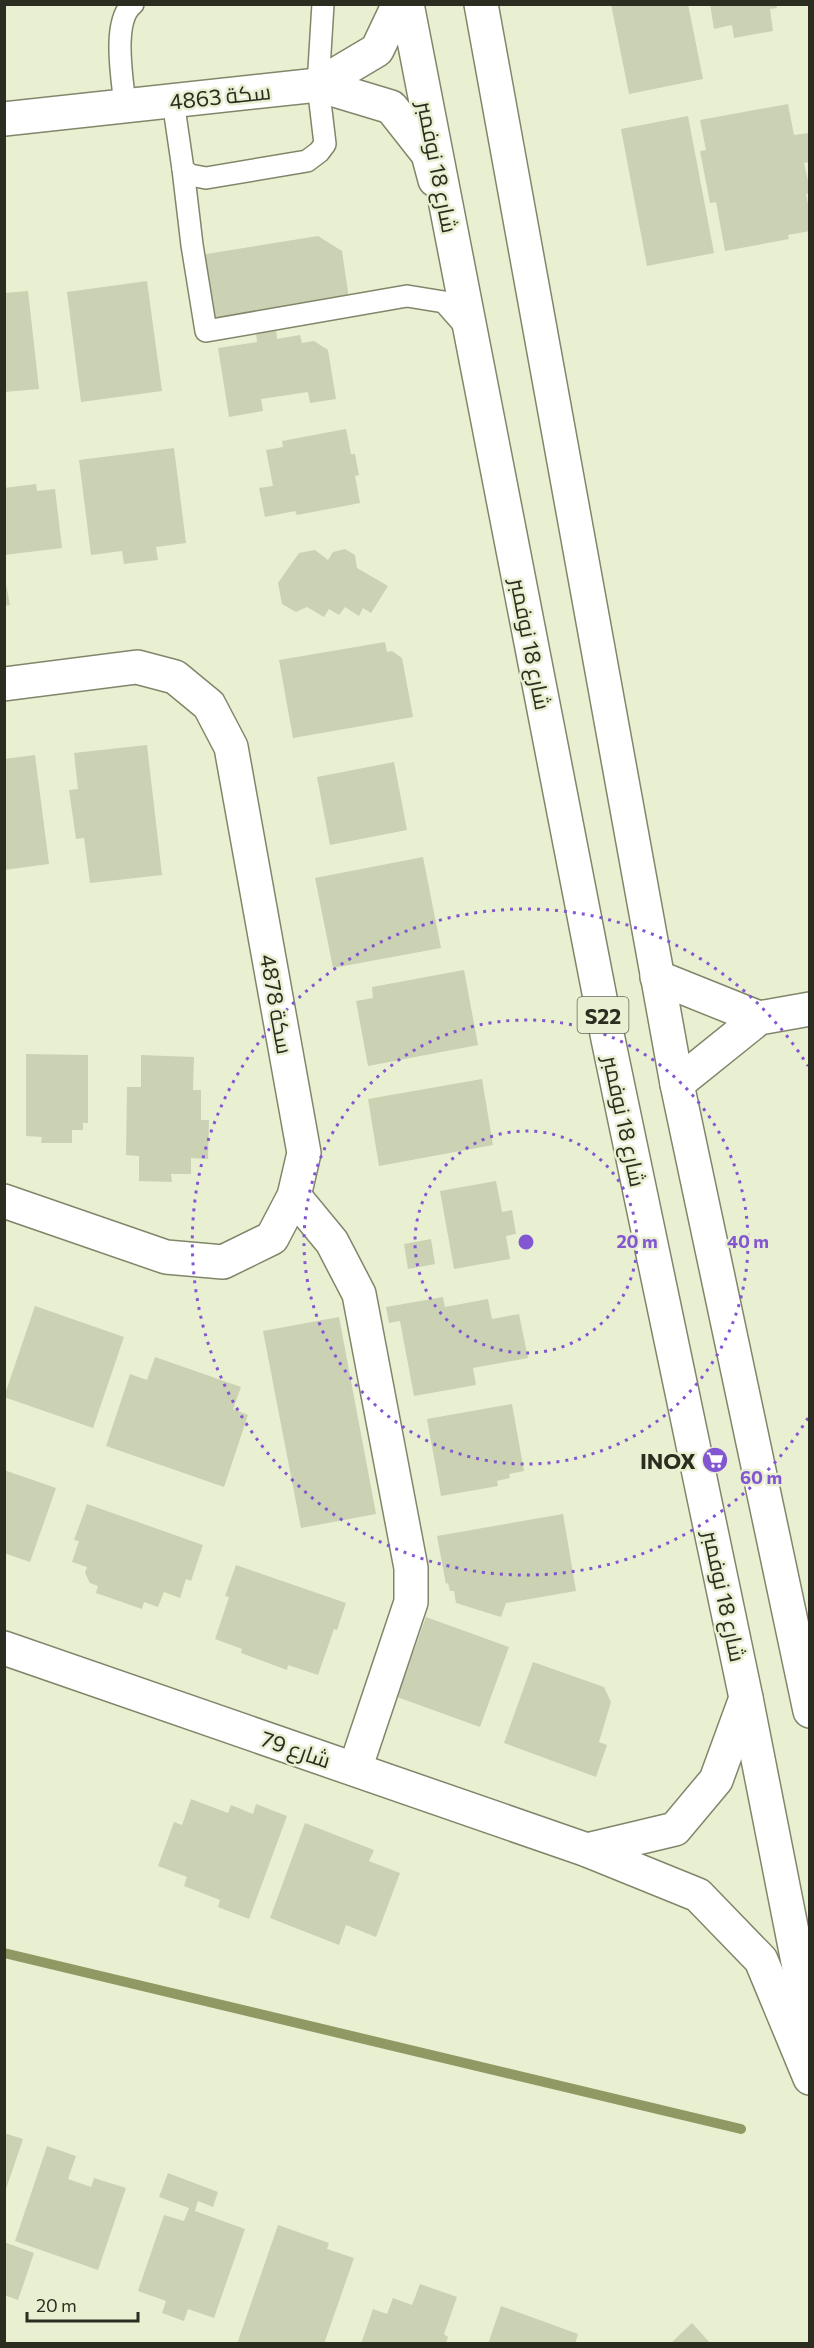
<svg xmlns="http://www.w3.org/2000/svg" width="814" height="2348" font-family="Commissioner,Cairo,sans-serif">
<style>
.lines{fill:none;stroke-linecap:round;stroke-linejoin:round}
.stream{stroke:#909964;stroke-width:10}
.building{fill:#cbd1b3}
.service-casing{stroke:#81866a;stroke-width:24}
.minor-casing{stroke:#81866a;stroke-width:36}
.tertiary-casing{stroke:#81866a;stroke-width:36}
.primary-casing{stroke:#81866a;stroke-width:36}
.service{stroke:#fff;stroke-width:21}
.minor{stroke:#fff;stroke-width:33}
.tertiary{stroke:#fff;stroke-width:33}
.primary{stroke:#fff;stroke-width:33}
.ring{fill:none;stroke:#8357d1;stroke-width:3;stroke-dasharray:3 6}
.labels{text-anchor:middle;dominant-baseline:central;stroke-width:5;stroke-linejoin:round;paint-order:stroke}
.shield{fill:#e9f0d1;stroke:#646856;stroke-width:1.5}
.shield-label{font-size:21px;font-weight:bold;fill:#2b2d21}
.street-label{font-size:22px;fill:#2b2d21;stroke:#e9f0d1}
.poi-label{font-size:22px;font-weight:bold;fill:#2b2d21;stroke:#e9f0d1;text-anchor:end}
.centre{fill:#8357d1;stroke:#e9f0d1;stroke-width:3}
.ring-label{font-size:18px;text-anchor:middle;font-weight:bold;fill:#8357d1;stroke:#e9f0d1;stroke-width:5;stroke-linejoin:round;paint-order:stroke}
</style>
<rect width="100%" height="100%" fill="#e9f0d1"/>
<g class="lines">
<path class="stream" d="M4,1953L741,2129"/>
</g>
<g class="building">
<path d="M611,4H688L703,79L629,94Z"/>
<path d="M710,4H776L777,8L770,9L773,31L734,38L732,25L714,29Z"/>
<path d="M788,104L794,135L809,133L810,137V162L804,163L810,190V193L806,194L810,214V231L788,235L789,239L725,251L716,202L710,203L700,151L706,150L700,120Z"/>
<path d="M688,116L714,253L647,266L621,129Z"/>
<path d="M318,236L342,251L349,299L211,322L200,255Z"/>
<path d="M147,281L162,391L81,402L67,292Z"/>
<path d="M28,291L39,389L4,392V293Z"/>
<path d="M276,329L277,339L300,335L302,343L314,341L328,350L336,399L310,403L308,392L261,399L263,411L229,417L218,348L257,342L256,333Z"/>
<path d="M346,429L351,454H355L359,475L355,476L360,503L297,515L295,511L265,517L259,488L273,486L266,450L283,447L282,441Z"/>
<path d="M174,448L186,543L156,547L158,560L124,564L122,551L91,555L79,460Z"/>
<path d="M36,484L37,491L55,489L62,548L4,555V488Z"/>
<path d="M345,549L355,555L357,568L388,586L371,613L363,608L359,616L345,607L339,615L329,609L324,617L307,607L296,612L282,604L278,583L299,553L315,550L328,560L333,552Z"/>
<path d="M4,574L10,605L4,606Z"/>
<path d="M385,642L387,652L392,651L402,658L413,717L293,738L279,660Z"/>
<path d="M147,745L162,875L90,883L84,838L76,839L69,790L78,789L74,753Z"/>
<path d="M35,755L49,864L4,870V759Z"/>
<path d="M394,762L407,830L330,845L317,777Z"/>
<path d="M423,857L441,948L333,968L315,878Z"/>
<path d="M464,970L478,1045L368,1066L356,1001L373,998L372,987Z"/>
<path d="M26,1054L88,1055V1123H83V1130H72V1143H41L42,1137L26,1136Z"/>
<path d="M141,1055L194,1057L193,1090H201V1120H209L208,1159L191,1158V1174H171L172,1182L139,1181V1156L126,1155L127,1087H141Z"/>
<path d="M482,1079L493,1145L379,1166L368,1099Z"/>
<path d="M496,1181L502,1212L512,1210L516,1234L506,1236L510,1259L454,1269L440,1191Z"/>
<path d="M431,1239L435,1264L408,1269L404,1244Z"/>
<path d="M443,1297L445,1307L488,1299L492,1319L519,1314L528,1358L473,1368L476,1385L414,1396L400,1321L389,1323L386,1307Z"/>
<path d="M35,1306L124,1337L93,1428L4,1397Z"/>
<path d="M339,1317L376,1514L301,1528L263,1331Z"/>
<path d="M155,1357L241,1387L233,1409L248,1415L224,1487L106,1446L130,1374L147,1380Z"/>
<path d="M512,1404L524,1471L509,1474L510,1478L497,1481L498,1486L441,1496L427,1419Z"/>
<path d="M4,1470L56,1488L30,1562L4,1553Z"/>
<path d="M87,1504L203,1545L191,1581L186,1579L180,1598L164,1592L158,1607L144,1602L142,1609L96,1593L98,1586L90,1583L85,1573L87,1567L72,1562L79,1541L74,1540Z"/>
<path d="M563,1514L576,1591L506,1603L501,1617L456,1603L454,1591H450L448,1583L446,1584L437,1536Z"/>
<path d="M236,1565L346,1603L337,1630L334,1629L318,1675L288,1665L287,1670L241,1653L242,1649L215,1639L229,1597L225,1596Z"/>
<path d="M426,1617L509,1647L480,1727L397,1697Z"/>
<path d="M533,1662L604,1687L611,1702L599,1742L607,1745L596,1777L504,1743Z"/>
<path d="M191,1799L228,1813L231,1805L253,1814L256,1804L287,1816L249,1919L218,1907L220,1900L184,1886L187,1877L158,1866L174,1822L182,1825Z"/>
<path d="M305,1823L374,1850L369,1861L400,1873L376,1937L346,1925L339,1945L270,1918Z"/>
<path d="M4,2133L23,2139L5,2192H4Z"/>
<path d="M47,2146L76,2156L68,2179L91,2187L94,2178L126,2188L98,2270L15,2241Z"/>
<path d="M168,2173L218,2192L213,2207L198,2201L195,2211L245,2229L214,2318L188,2309L184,2321L162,2313L166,2301L138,2291L164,2215L184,2221L189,2208L159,2197Z"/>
<path d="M278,2225L329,2243L327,2249L354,2258L324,2344H237Z"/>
<path d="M4,2242L34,2253L18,2300L4,2295Z"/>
<path d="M420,2284L457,2297L444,2334L448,2337L446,2344H361L373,2309L387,2314L393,2298L412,2305Z"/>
<path d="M501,2306L578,2334L575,2344H488Z"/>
<path d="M692,2323L711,2344H670Z"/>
</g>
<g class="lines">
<g class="service-casing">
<g id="service">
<path d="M173,101L183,169L190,175L206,178L307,161L319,152L325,144L318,85L323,4"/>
<path d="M125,106C123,82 111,21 133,4"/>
<path d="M183,169L192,245L206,331L407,296L444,302L467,328"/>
</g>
</g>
<g class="minor-casing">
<g id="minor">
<path d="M4,684L137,667L175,677L209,705L231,747L304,1153L294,1196L272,1238L223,1262L166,1257L4,1201"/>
<path d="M657,977L759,1018"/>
<path d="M677,1084L759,1018L810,1009"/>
<path d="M294,1196L332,1242L359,1294L411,1568V1602L355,1769"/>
<path d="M4,1648L587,1850L698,1895L761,1960L810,2078"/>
<path d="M587,1850L675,1829L716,1780L746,1698"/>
</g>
</g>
<g class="tertiary-casing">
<g id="tertiary">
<path d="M318,85L391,107L428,154L435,180"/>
<path d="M4,119L318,85L377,50L396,10V4"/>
</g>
</g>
<g class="primary-casing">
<g id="primary">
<path d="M407,4L608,1039L746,1698L810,2023"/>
<path d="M481,4L677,1084L810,1711"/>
</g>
</g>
<use href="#service" class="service"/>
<use href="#minor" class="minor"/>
<use href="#tertiary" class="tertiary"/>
<use href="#primary" class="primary"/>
</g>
<g class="ring">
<circle cx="526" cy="1242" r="111"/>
<circle cx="526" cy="1242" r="222"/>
<path d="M808 1418A333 333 0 1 1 808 1066"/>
</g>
<defs>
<g id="supermarket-disc" transform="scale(1.35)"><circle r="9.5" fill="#8357d1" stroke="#e9f0d1"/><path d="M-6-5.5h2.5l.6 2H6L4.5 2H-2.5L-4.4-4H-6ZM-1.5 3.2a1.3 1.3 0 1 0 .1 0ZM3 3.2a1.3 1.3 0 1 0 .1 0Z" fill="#fff"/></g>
</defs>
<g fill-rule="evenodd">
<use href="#supermarket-disc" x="715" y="1460"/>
</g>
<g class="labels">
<rect class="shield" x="577.5" y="997" width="51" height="36" rx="4.5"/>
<g class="shield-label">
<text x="603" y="1015">S22</text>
</g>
<g class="street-label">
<text transform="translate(220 96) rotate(-6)">سكة 4863</text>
<text transform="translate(438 167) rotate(79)">شارع 18 نوفمبر</text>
<text transform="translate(531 644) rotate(79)">شارع 18 نوفمبر</text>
<text transform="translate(277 1004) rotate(80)">سكة 4878</text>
<text transform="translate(625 1121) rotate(78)">شارع 18 نوفمبر</text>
<text transform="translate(725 1596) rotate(78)">شارع 18 نوفمبر</text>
<text transform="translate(296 1749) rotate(19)">79 شارع</text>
</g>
<g class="poi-label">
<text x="696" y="1460">INOX</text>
</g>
</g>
<circle cx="526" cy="1242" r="9" class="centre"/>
<g class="ring-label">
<text x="637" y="1248">20 m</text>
<text x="748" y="1248">40 m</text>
<text x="761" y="1484">60 m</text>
</g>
<rect width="814" height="2348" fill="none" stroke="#2b2d21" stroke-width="12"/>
<path d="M27 2312v9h111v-9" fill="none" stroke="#2b2d21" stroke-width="3"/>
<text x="36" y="2312" font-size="18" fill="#2b2d21" stroke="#e9f0d1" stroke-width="4.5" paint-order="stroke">20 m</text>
</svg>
